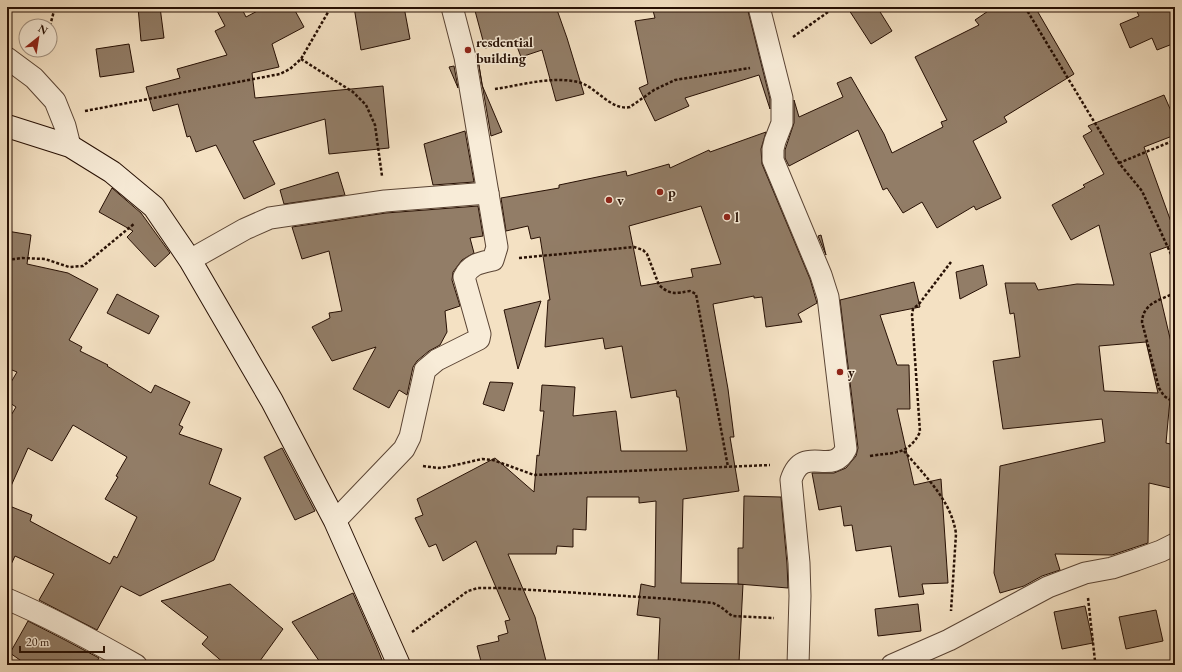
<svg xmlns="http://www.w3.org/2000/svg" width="1182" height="672" font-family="'EB Garamond',serif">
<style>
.building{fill:#927d67;stroke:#271004;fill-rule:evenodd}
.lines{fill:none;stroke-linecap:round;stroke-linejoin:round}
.street-casing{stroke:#5a4434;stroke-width:23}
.secondary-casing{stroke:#271004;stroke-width:24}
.path{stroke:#271004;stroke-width:2.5;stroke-dasharray:3 2;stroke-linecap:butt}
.street{stroke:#f8ecd8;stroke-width:21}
.secondary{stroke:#f8ecd8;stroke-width:22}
.poi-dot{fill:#8f2418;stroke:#f8ecd8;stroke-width:1.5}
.labels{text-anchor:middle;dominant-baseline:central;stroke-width:3;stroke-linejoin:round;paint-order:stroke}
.poi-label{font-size:14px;font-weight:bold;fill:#271004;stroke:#f8ecd8;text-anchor:start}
</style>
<rect width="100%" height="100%" fill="#f4e1c3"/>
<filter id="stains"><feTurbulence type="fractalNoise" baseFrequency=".005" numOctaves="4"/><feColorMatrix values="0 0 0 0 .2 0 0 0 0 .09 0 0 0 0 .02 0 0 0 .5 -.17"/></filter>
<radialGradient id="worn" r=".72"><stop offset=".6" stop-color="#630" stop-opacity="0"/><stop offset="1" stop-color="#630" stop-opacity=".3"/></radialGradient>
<g class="building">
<path d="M138,7H160L164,38L141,41Z"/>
<path d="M215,7H241L246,17L265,7H293L304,27L272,44L279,67L252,73L255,98L383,86L389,148L329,154L325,119L253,141L275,184L244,199L216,145L196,152L190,136L187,137L178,104L153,111L146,87L180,78L177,69L227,55L215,31L225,26Z"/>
<path d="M354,7H404L410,39L361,50Z"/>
<path d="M474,7H556L567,38L584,94L556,101L542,50L521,57L515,41L485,48Z"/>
<path d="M652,7H747L770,99V109L759,75L685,98L689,106L655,121L639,88L648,84L635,21L655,18Z"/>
<path d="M847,7H877L892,31L871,44Z"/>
<path d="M994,7H1035L1074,74L1004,117L1007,122L973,141L1001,198L976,210L974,206L937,228L922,202L903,213L887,188L883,190L858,130L789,166L785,158V150L794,123V100L799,117L843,97L837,83L851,77L884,134L892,153L943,127L941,122L947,120L915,57L979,25L975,20Z"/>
<path d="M1135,7H1175V43L1157,50L1152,38L1130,48L1120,24L1139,16Z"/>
<path d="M129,44L134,72L100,77L96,49Z"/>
<path d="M478,59L482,85L502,132L491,136L478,60Z"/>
<path d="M454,66L458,88L449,67Z"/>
<path d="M1164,95L1175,120V135L1144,147L1175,233V244L1150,253L1174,355L1166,443L1175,445V489L1149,483L1148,543L1112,555L1055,554L1060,570L1042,576L1024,586L1000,593L994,573L1000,466L1105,442L1102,419L1003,429L993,361L1020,357L1014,313L1010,314L1005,283H1035L1038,290L1077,284L1114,285L1099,225L1071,240L1052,205L1085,187L1083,185L1104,174L1083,136L1092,131L1088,126ZM1146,342L1158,393L1104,391L1099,346Z"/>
<path d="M465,131L474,182L433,185L424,144Z"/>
<path d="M766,132L761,149L762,164L810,279L817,303L798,314L802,322L766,327L762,297L754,298V296L713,304L728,389L734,437H730L739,491L683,499L681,583L743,584L739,662L658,663L660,618L637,615L641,584L655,587L656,501L639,503V497H587L586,530L573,529V547L557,546L556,554H508L535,617L547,665H482L477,646L499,641L498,636L508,633L505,621L510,620L476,541L443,561L436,544L429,547L415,518L423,515L417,499L495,458L534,492L537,455L539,456L544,411H540L542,385L575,387L573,416L616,411L621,451H687L679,397H677L676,390L631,398L622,346L605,349L603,338L545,347L548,300H550L540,237L531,239L528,226L506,231L501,198L559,188V185L626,171L627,176L669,164L670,168L709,150L710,152ZM701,206L721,264L691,269L693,277L641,286L629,226Z"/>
<path d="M338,172L345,195L284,204L280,190Z"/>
<path d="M112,188L141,213L170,253L155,267L127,237L133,231L99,212Z"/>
<path d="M478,206L483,236L470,238L474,253L462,260L453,272L452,280L460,306L445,311L447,332L440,345L429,351L417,361L413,367L407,395L399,390L389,408L353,389L376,347L332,361L312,327L330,318L329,313L342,311L329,251L302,259L292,227L386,213Z"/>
<path d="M7,231L31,235L27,264L68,273L98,289L69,340L82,347L80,351L108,365L107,366L151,393L155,385L190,402L179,425L183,427L179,434L222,449L209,484L241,498L214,560L140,596L121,586L97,630L39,600L54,574L15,556L7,573V505L32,515L30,521L110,564L114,556L117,558L137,517L105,499L118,477L116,476L127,457L73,425L52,461L28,448L7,495V422L16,407L7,401V389L17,372L7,368Z"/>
<path d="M821,235L826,255L818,236Z"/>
<path d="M983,265L987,285L960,299L956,272Z"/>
<path d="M914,282L920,307L880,315L897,365H909L910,409H897L914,485L941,479L948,583L922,584L924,594L899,597L891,546L856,551L852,525L844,526L841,506L819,510L812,473H834L846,468L856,456L858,448L840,300Z"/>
<path d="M117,294L159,316L149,334L107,313Z"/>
<path d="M541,301L518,369L504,310Z"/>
<path d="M490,382L513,383L504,411L483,404Z"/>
<path d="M282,448L315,511L295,520L264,457Z"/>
<path d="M744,496L781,497L787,564L788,588L738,584V548H743Z"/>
<path d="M230,584L283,629L257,665H226L202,644L208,637L161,601Z"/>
<path d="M353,593L376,645L384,665H322L292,622Z"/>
<path d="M918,604L921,631L878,636L875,609Z"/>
<path d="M1085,606L1093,643L1062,649L1054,612Z"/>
<path d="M1156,610L1163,641L1126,649L1119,617Z"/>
<path d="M28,621L67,641L99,658L95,665H27L10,653Z"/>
</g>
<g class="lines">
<g class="street-casing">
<g id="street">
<path d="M759,7L782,98V123L775,141L773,149V160L821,275L828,297L846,449C832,478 803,442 791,480L799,563L800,596L798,665"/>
<path d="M7,58L34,78L55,101L65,126L70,146"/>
<path d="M190,260L245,229L270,218L385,201L488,193"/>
<path d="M335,521L404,449L410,437L425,370L437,360L479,339L480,334L464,277C470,264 480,263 493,260L497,247L465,57L452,7"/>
<path d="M7,599C52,618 94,641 136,665"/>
<path d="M892,665L949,640L1048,587L1085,573L1112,568L1136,560L1161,551L1175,544"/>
</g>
</g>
<g class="secondary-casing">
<path id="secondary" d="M7,126L70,146L112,172L154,207L190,260L272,401L335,521L399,665"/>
</g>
<g class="path">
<path d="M1025,7L1119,163L1142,191L1175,263"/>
<path d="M50,26L55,7"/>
<path d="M793,37L835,7"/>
<path d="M301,59L353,92L366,105L375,125L382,176"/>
<path d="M495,89C522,85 551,76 578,82C596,86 610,111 630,107L654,90L675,80L750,68"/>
<path d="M85,111L280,74L290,69L301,59L331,7"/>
<path d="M1119,163L1175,140"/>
<path d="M519,258L634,247L643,250L647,254L659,285C671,296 676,293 690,291L696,294L728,467"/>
<path d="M7,260L22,258L45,259L69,267L83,266L135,223"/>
<path d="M1175,293C1160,300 1143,303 1142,322L1159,388L1164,396L1175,403"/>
<path d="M904,451C924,475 952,501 956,534L951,611"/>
<path d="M870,456C893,452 908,456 920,432L912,315L913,309L919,304L951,262"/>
<path d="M423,466L438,468L447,467L482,459L493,460L534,475L770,465"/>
<path d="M1088,598L1095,661L1093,665"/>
<path d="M412,632L468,591L478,588H502L671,599L713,603L721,607L732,616L774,618"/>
</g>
<use href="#street" class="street"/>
<use href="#secondary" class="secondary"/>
</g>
<g class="poi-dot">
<circle cx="468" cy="50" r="4"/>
<circle cx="660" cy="192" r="4"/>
<circle cx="609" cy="200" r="4"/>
<circle cx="727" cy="217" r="4"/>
<circle cx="840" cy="372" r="4"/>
</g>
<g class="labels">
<g class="poi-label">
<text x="476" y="42">resdential<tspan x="476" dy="16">building</tspan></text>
<text x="668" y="192">p</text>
<text x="617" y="200">v</text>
<text x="735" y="217">l</text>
<text x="848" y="372">y</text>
</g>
</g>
<rect width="1182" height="672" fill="none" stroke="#f4e1c3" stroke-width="24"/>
<rect x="8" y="8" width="1166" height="656" fill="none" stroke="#271004" stroke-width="2"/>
<rect x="12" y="12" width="1158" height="648" fill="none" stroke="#271004"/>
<g transform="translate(38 38) rotate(30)"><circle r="19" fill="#f8ecd8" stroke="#a49483"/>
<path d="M0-3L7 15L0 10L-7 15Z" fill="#8f2418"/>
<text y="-6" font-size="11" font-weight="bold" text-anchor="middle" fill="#271004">N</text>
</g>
<path d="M20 646v6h84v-6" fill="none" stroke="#271004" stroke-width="2"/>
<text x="26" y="646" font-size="12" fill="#271004" stroke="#f8ecd8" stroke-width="3" paint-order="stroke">20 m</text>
<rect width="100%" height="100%" filter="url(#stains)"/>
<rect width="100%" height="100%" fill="url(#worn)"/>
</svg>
